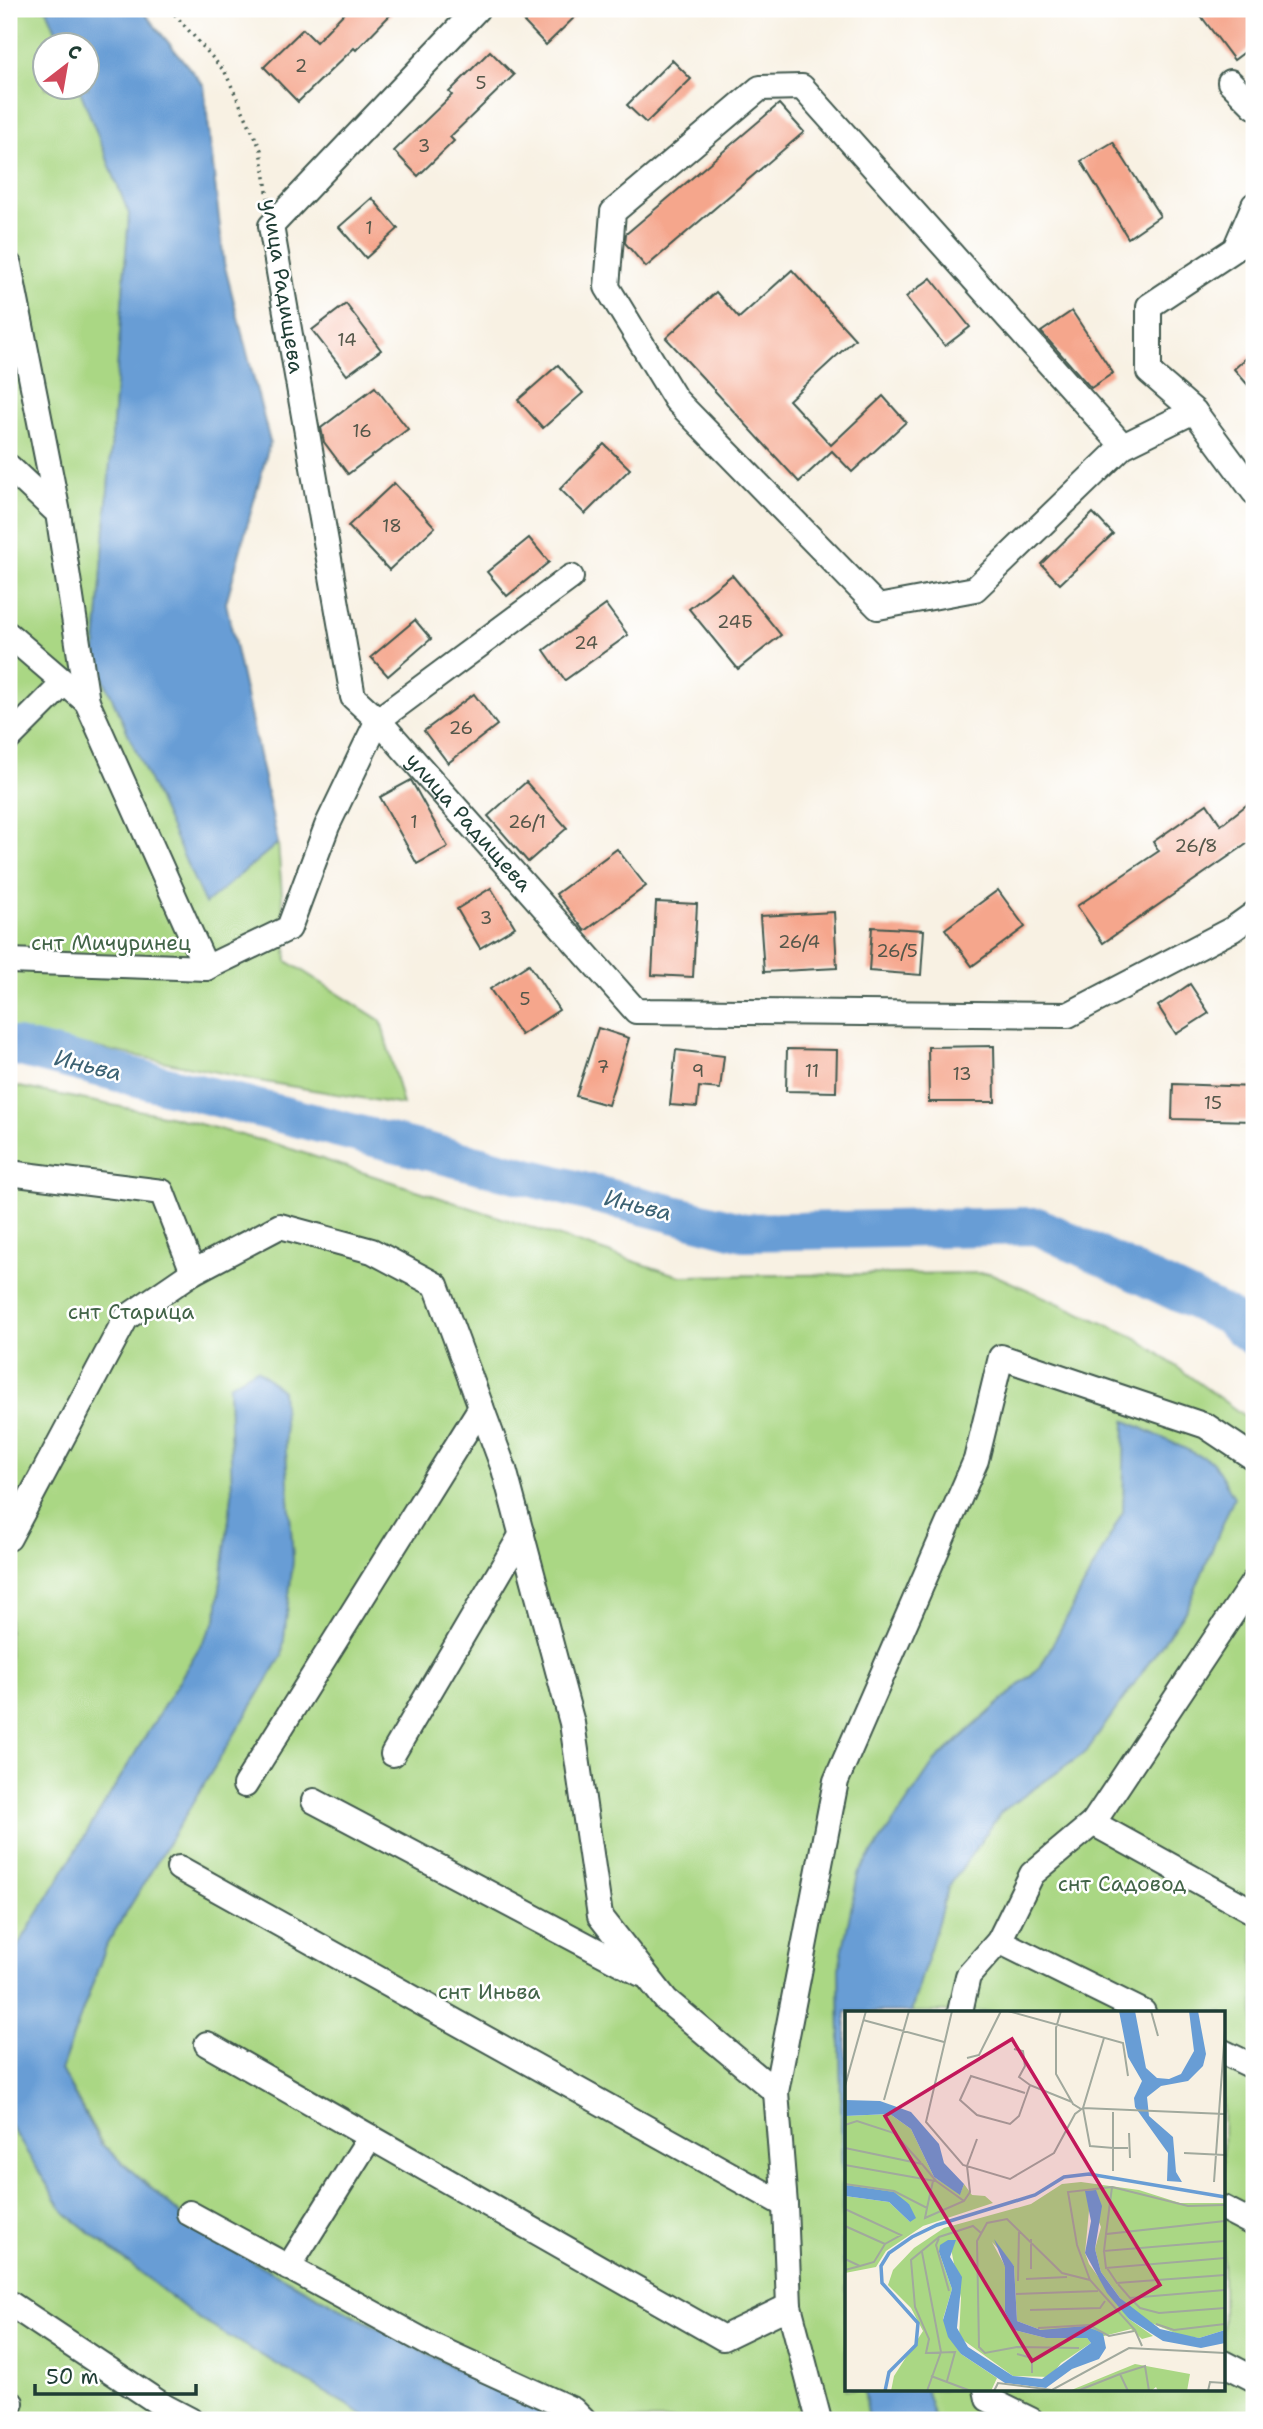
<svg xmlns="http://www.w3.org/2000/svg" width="1263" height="2429" font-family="'Shantell Sans',sans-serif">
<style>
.green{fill:#aad784;stroke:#648a5c;stroke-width:2}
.water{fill:#689dd5;stroke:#446d84;stroke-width:2}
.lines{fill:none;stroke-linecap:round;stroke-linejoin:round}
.river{stroke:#689dd5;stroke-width:38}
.building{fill:#f5a68c}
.minor-casing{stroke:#40584e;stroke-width:28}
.path{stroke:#40584e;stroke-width:3.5;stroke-dasharray:2 5;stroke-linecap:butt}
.minor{stroke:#fff;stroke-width:24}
.labels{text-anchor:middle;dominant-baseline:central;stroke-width:5;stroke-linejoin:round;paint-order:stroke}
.number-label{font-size:18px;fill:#54574a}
.street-label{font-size:21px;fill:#1f3d34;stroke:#fff}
.park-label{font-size:21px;fill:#426448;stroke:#fff}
.water-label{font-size:23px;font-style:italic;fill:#3c6374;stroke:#fff}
.inset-river{fill:none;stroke:#689dd5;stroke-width:3.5}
.inset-road{fill:none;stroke:#a1a99d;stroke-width:2}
.view{fill:#c2185b;fill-opacity:0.15;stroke:#c2185b;stroke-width:3.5}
.inset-edge{fill:none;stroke:#1f3d34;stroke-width:3.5}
</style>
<rect width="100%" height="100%" fill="#fff"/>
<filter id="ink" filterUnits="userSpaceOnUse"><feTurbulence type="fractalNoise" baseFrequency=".0143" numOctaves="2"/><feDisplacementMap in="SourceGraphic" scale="14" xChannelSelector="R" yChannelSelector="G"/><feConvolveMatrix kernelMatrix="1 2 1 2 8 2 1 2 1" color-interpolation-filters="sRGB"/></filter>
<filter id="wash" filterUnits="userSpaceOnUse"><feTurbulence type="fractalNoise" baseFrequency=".00686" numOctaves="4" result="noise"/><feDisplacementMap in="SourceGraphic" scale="28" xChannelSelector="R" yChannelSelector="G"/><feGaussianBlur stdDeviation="1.57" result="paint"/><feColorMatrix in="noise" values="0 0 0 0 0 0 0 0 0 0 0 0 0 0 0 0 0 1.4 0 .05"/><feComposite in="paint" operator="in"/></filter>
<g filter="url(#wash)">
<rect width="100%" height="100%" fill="#f8f1e3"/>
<g class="green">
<path d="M9,9H47L62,45L46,46V88H79L129,214L95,660L205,903L278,843L287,961L381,1021L403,1105L265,1082L9,1030Z"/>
<path d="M9,1085L173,1117L279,1145L679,1276L990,1273L1137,1338L1254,1423V2420H935L925,2389H1223V2012H911L948,1888L1001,1812L1086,1752L1188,1607L1125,1421L1123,1512L1041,1666L935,1761L839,1968L843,2257L846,2281V2389H864L869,2420H560L541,2402L468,2375L206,2237L103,2145L61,2070L107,1944L282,1656L293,1560L282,1391L229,1385L232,1496L216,1620L14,1953L9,1976Z"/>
<path d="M9,2123L64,2212L199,2319L373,2420H9Z"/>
</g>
<g class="water">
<path d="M47,9H141L204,86L224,263L270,442L226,603L278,843L205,904L95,660L129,214L79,88H88V46L62,45Z"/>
<path d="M257,1369L282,1391L293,1560L282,1656L107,1944L61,2070L100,2143L206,2237L467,2375L541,2402L560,2420H373L199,2319L64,2212L9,2123V1976L14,1953L216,1620L232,1496L229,1385Z"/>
<path d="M1125,1420L1213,1462L1234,1497L1188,1607L1086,1752L1001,1812L948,1888L911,2012H846V2281L843,2258L839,1968L858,1874L935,1761L1041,1666L1123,1512Z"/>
<path d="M864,2389H925L935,2420H869Z"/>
</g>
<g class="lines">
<path class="river" d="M9,1045L744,1232L1037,1226L1227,1316L1254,1338"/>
</g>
<g id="blocks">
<g class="building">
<path d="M348,9H396L356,50L354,48L298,102L264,67L303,29L316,42Z"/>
<path d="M538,9H583L546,45L524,22Z"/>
<path d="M1211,9H1244L1254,23V45L1234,60L1201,16Z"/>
<path d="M490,51L514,75L450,137L454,141L418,176L394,151L452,95L449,92Z"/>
<path d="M672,60L691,79L646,123L627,105Z"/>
<path d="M779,104L804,132L646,267L625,243L626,234Z"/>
<path d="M1113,142L1160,216L1128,238L1081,161Z"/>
<path d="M372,198L398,229L366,258L339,227Z"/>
<path d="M792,270L855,339L789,400L831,445L883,396L906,422L852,472L832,451L799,482L666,338L716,292L739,318Z"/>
<path d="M931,278L970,327L945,346L906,297Z"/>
<path d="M346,304L381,350L347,375L312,330Z"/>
<path d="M1072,311L1113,373L1091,388L1041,332Z"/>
<path d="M1254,351V392L1234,369Z"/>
<path d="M558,365L583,393L543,428L518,400Z"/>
<path d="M375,387L408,429L348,474L324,442L321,428Z"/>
<path d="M604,444L630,469L585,514L560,489Z"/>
<path d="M394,483L435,527L389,570L348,526Z"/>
<path d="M1093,513L1113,534L1060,584L1041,564Z"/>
<path d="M529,538L549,562L507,596L487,572Z"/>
<path d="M732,575L781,635L738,669L689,609Z"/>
<path d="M606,605L628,635L565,680L544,650Z"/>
<path d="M415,620L431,639L388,676L371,657Z"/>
<path d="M474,694L497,725L448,763L424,731Z"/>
<path d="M411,780L448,847L417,864L380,797Z"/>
<path d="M526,782L567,828L528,862L488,816Z"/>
<path d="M1254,799V839L1103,943L1077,906L1159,851L1153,842L1207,804L1221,825Z"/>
<path d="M617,849L646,886L585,931L556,894Z"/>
<path d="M491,888L515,927L480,948L457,909Z"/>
<path d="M998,890L1025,927L972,966L945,929Z"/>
<path d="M656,902L697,904L693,977L652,975Z"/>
<path d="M834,912L837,968L764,972L760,916Z"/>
<path d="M872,927L924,930L921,975L869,971Z"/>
<path d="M529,964L559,1010L521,1035L490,989Z"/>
<path d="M1190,984L1209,1013L1176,1034L1158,1006Z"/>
<path d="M598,1028L629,1038L608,1105L576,1096Z"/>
<path d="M994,1046L995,1102H929L928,1047Z"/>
<path d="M787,1049L837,1050L836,1092L786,1091Z"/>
<path d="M676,1050L724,1056L720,1089L699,1087L697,1107L670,1105Z"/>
<path d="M1173,1084L1254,1087V1121L1172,1119Z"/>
</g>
</g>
</g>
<g filter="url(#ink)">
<use href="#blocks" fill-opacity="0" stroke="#40584e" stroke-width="2"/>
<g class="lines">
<g class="minor-casing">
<g id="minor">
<path id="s1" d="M477,9L271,226L353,697L378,720L636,1011L1068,1015L1233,929L1254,914"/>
<path d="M1230,82L1254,106"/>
<path d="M9,265L58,513"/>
<path d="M1194,411L1149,372V306L1235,249L1254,205"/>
<path d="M1123,446L802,87L760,88L613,212L607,287L676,400L878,607L975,589L1123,446L1194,411L1254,492"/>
<path d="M9,467L58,513L87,702L206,968"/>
<path d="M9,635L87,702"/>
<path d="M9,738L64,683"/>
<path d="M9,961L206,968L289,928L327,826L378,720L571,577"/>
<path d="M9,1173L162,1192L193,1272"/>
<path d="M9,1538L126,1318L193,1272L280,1226L372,1251L436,1285L504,1469L572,1723L600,1916L666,2000L776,2092"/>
<path d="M1254,1581L1093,1823L1254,1912"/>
<path d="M393,1754L522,1534"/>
<path d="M245,1785L481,1407"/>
<path d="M314,1801L641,1974"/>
<path d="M1093,1823L1032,1874L999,1941L1143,2012"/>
<path d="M179,1868L785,2205"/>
<path d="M960,2012L968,1976L999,1941"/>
<path d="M207,2044L723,2338L789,2306"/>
<path d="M1223,2052L1254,2067"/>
<path d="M1223,2208L1254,2224"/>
<path d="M189,2213L433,2346L573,2410L583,2420"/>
<path d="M288,2268L370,2137"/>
<path d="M9,2303L165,2407L190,2420"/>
<path d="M1223,2363L1254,2379"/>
<path d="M986,2389L988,2399L1031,2420"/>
<path d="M9,2401L11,2403L9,2407"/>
<path d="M819,2420L789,2306L785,2205L776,2092L836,1781L976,1460L1001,1357L1206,1426L1254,1458"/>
</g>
</g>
<path class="path" d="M170,9L225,72L261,150L268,198"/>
<use href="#minor" class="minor"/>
</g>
</g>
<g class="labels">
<g class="number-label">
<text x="301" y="66">2</text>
<text x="481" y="83">5</text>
<text x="424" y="146">3</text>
<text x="369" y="228">1</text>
<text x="347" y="340">14</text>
<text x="362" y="431">16</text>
<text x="392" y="526">18</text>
<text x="735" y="622">24Б</text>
<text x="586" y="643">24</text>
<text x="461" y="728">26</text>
<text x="414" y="822">1</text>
<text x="527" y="822">26/1</text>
<text x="1196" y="846">26/8</text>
<text x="486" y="918">3</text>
<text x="799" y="942">26/4</text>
<text x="897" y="951">26/5</text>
<text x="525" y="999">5</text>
<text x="603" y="1067">7</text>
<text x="698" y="1071">9</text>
<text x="812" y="1071">11</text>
<text x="962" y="1074">13</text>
<text x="1213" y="1103">15</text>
</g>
<g class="street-label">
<text transform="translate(283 286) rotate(81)">улица Радищева</text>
<text stroke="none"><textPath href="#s1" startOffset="948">улица Радищева</textPath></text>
</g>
<g class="park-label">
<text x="111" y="943">снт Мичуринец</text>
<text x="131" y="1312">снт Старица</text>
<text x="1122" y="1884">снт Садовод</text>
<text x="489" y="1992">снт Иньва</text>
</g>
<g class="water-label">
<text transform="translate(88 1065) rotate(14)">Иньва</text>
<text transform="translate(638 1205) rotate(14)">Иньва</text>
</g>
</g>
<g transform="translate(845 2011)">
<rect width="380" height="380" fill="#f8f1e3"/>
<path d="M45,103L66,118L89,166L115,183L119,173L127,184L140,185L148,192L78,215L41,240L31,256L0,262V185L44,191L65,211L64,193L0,174V105ZM236,171L294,179L335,192H380V319L354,327L335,324L299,309L275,287L256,261L250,238L256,216L245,189L240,242L244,253L284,308L308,325L297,328L286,318L259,325L196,319L172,310L169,255L147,231L160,255V301L169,319L201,327H242L246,332L216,352L205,366L168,365L114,326L116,287L106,238L94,241L107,278L98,308L116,343L152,367L146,380H46L49,365L78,320L66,297L43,274L48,259L69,237L99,217L186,193L217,173ZM290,353L345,363L342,380H313L311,376L306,380H224Z" fill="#aad784"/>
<path d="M274,0H290L301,57L312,67L324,68L336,63L349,40L344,0H353L361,43L358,55L343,70L316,75L302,86L304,105L328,126L331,161L337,171L322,170L323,142L290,96L289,87L297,70L283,46ZM0,89L35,90L66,101L94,133L99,152L119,173L115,184L89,166L66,118L45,103L0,105ZM0,174L49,181L64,193L71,207L65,211L44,191L0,185ZM251,179L257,195L250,238L256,261L275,287L315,318L354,327L380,319V332L356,337L318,330L284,308L262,282L240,242L246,210L240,180ZM149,228L169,255L172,310L196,319L240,315L258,322L261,337L254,348L227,358L201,377L160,372L116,343L103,326L98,309L107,278L94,241L95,234L103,229H111L105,246L117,266L112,317L123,336L168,365L197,368L246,332L242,327H201L169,319L160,301V256Z" fill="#689dd5"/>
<path class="inset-river" d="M40,380L44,361L71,334L73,312L37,272L36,255L44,242L67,226L92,214L190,184L219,166L244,163L380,186"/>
<path class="inset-road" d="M107,0L81,111L118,154L165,168L209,142L230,103L238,97L380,103M163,0L278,32L283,65M216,0L211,17V63L228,93L236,98M306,0L313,25M18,9L99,31M259,27L238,97L245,135L268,137V101M169,38L178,40L180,55L174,66L185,74M122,47L134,44L156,0M0,75L21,0M180,82L126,65L115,89L132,104L165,113L174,105L185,74L227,91M39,89L64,0M0,114L12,110L49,122L76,152M284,122L285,147M0,137L77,153L91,170L119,190M339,142L380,144M0,154L90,170M268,160V137H283M369,171L380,19M0,173L49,180L82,197L88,170M267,176L261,223L380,210M82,197L80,207L119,190L125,181L122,155L132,128M0,198L56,224L40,233L29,251L15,255M0,215L40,233M261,223L259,240L380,230M94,227L91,234L104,280M186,228V258M259,240L261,257L380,247M77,241L96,341L82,380M0,248L15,255L0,259M262,257L272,272L380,264M181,268L222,266M173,270L174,219M273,273L285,287L380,279M171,283L253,280M285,287L295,297L314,302L380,297M185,299L255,297L260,290M311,313L329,319L380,313M193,317L244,314L264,325L289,320M297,335L290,319L245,269L232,234L223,181L267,176L343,195L380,194M234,337L172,336L140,342L134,336L132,230L142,212L162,208L217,262L245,269M172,343L187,347V362M275,363L300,355L304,380M86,365L126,380M102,370L110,341L81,342L84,328L70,296L66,249L94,226L128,215L136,222M149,380L153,372L207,379L284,337L380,342M232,380L275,363L283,380M363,380L365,371L380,372"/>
<path class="view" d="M167,28L315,274L187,350L40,105Z"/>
<rect width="380" height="380" class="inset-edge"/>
</g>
<rect width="1263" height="2429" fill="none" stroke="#fff" stroke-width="35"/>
<g transform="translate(66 66) rotate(31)"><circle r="33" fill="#ffffff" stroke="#a5b1ae" stroke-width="2"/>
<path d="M0-5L12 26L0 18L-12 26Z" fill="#d1495b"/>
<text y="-10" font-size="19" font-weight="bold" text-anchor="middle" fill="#1f3d34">С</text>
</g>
<path d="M35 2384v10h161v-10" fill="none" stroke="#1f3d34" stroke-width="3.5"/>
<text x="46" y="2384" font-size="21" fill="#1f3d34" stroke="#ffffff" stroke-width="5" paint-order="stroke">50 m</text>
</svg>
